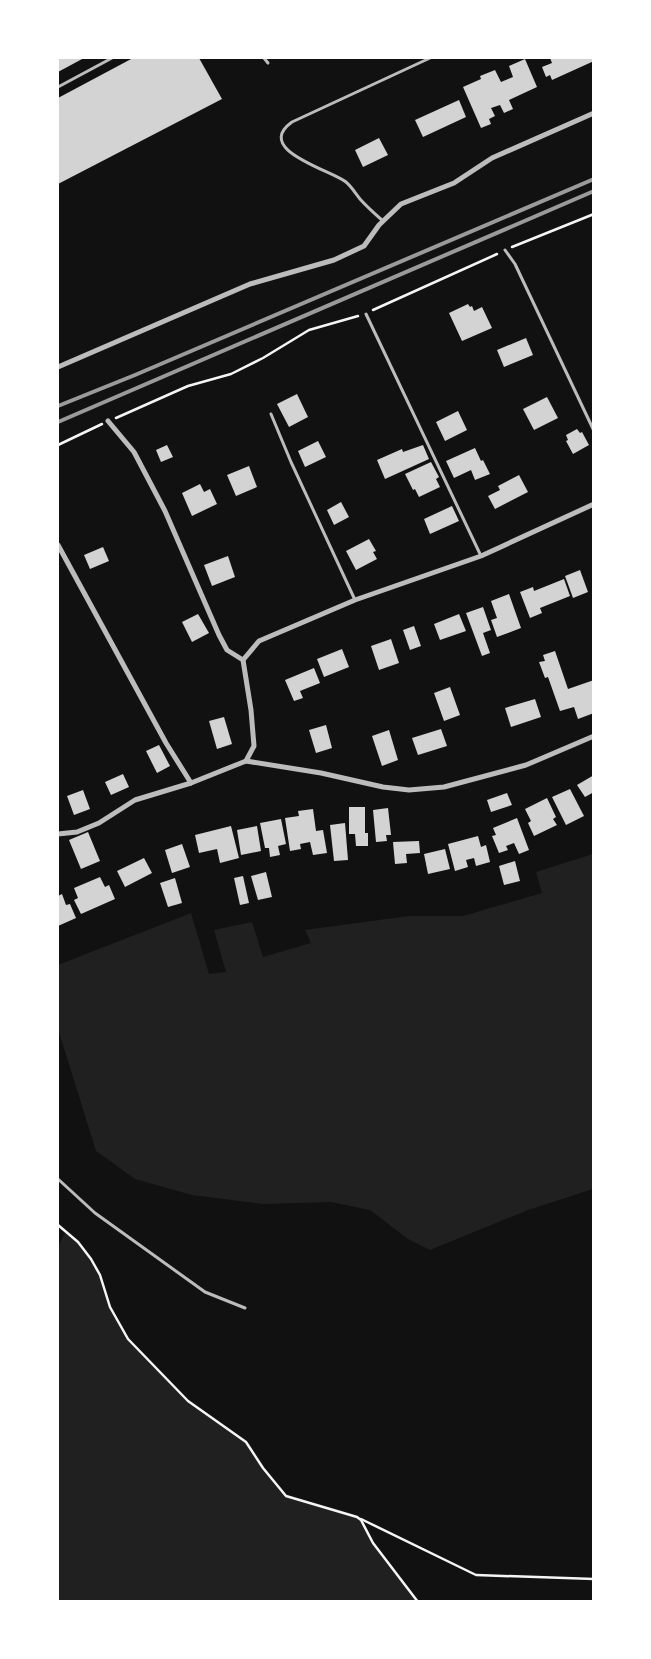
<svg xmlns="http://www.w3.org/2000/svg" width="651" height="1659" font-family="'Alegreya Sans',sans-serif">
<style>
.green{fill:#202020}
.building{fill:#d3d3d3}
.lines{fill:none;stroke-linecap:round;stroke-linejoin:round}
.path{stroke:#f5f5f5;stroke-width:2.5}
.service{stroke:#bcbcbc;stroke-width:3}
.minor{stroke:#bcbcbc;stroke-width:5}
.rail{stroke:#9a9a9a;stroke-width:4}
</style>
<rect width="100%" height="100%" fill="#111"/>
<g class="green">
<path d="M593,854V1189L528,1210L430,1250L408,1239L370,1210L331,1202L263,1204L192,1195L135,1179L96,1151L58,1029V965L191,913L209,974L226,972L214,930L252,922L263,957L311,943L305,930L409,916H463L542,893L536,872Z"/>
<path d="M65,1233L78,1242L91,1259L100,1275L110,1307L128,1339L187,1401L246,1442L263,1468L286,1496L357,1517L361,1520L373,1543L418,1601H58V1247Z"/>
</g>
<g class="building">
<path d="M58,58H84L58,72Z"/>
<path d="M133,58H199L222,99L58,184V98Z"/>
<path d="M550,58H594V61L552,80L550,75L546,77L542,67L552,63Z"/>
<path d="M525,59L537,87L509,100L513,109L504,113L500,105L491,108L495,116L489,119L491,124L481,128L463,87L481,79L480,76L495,70L501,82L513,77L509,66Z"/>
<path d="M459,100L466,117L423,137L415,120Z"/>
<path d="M379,138L388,155L363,167L355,150Z"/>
<path d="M468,304L470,307L472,306L474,311L482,307L492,328L462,341L449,313Z"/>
<path d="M526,338L533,355L504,367L497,350Z"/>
<path d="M297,394L308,417L289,427L277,404Z"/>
<path d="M547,397L558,418L534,430L523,409Z"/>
<path d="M458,411L467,430L445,441L436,422Z"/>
<path d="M577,429L580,433L582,432L589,445L573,454L566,441L568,440L566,435Z"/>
<path d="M318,441L326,457L305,467L298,451Z"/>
<path d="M167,445L173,457L161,462L156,450Z"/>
<path d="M423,445L429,459L385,479L377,460L402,449L403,452Z"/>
<path d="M475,448L481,461L483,460L490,474L475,480L471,470L454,478L446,461Z"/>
<path d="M431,462L439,477L436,479L440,487L419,497L415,489L413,490L405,474Z"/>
<path d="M249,466L257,487L236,496L227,475Z"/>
<path d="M519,475L528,492L495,509L488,496L500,490L498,486Z"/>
<path d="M200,484L204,492L210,489L217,504L192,516L182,493Z"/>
<path d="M341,502L349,517L334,525L327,510Z"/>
<path d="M452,506L459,521L430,534L424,519Z"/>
<path d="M369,539L376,551L373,552L377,559L356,570L346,551Z"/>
<path d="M103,547L109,561L90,569L84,555Z"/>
<path d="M228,556L235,577L212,586L204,565Z"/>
<path d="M580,570L588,592L573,598L565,576Z"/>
<path d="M564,579L570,596L540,608L542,613L530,618L520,592L533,587L534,591Z"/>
<path d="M509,594L521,628L497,637L491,620L497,618L491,601Z"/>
<path d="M483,607L491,630L483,633L490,653L482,656L466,613Z"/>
<path d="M198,614L209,633L192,642L182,622Z"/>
<path d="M459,614L466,631L440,640L434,624Z"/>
<path d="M414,626L421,646L410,650L403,630Z"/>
<path d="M391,639L399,663L379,670L371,646Z"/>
<path d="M342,649L349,667L324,677L317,659Z"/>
<path d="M555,651L568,689L594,680V713L578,719L574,707L560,711L548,677L545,678L539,662L545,661L543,655Z"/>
<path d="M314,668L320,683L300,691L303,698L294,701L285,680Z"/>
<path d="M450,687L460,715L444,721L434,693Z"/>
<path d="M535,699L541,717L511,727L505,708Z"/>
<path d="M224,717L232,744L217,749L209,721Z"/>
<path d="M326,725L332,748L316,753L309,730Z"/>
<path d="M441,729L447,746L418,755L412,738Z"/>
<path d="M389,730L398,760L382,766L372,736Z"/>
<path d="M159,745L170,766L157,773L146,751Z"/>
<path d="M123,774L129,787L111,795L105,782Z"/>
<path d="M594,775V792L585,797L577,785Z"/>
<path d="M570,789L584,816L566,825L552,797Z"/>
<path d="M83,790L90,809L74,815L67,796Z"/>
<path d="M507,793L512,805L491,812L487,800Z"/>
<path d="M547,798L556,817L553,819L557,825L534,836L528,823L531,821L525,809Z"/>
<path d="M349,807H365V833H368V846H356L355,834H349Z"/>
<path d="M388,808L391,835H386L387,841L376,842L373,810Z"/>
<path d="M313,809L316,831L323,830L327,853L313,855L310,842L300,844L301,849L290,851L285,818L299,816L298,811Z"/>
<path d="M517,818L529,850L519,854L514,843L506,846L508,850L499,853L492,836L496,835L493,828Z"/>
<path d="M281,819L286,844L278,846L280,855L270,857L269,848H265L260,823Z"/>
<path d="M345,823L348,860L334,861L330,825Z"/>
<path d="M231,826L239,858L220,863L217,849L199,853L195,835Z"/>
<path d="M257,826L261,851L241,855L237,830Z"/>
<path d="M88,832L100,861L81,869L69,840Z"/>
<path d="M478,836L481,847L486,845L490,862L476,866L474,858L466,860L468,867L455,871L448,844Z"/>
<path d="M419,841L420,853L406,854L407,863L395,864L393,842Z"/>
<path d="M182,844L190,867L172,873L165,850Z"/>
<path d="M445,849L450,869L428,874L424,854Z"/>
<path d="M144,858L152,873L125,887L117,871Z"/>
<path d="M515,861L520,881L504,885L499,866Z"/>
<path d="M266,872L272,897L258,900L251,876Z"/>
<path d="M243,876L249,903L240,905L234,878Z"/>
<path d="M100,877L105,887L109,885L115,899L81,914L74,900L78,898L74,888Z"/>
<path d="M175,878L182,903L168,907L160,883Z"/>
<path d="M62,894L66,905L70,904L76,918L58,926V896Z"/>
</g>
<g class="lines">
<g class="path">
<path d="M512,247L594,214"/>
<path d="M373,310L497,254"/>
<path d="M116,418L188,386L231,374L263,358L309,330L358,316"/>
<path d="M58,445L102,424"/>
<path d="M58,1225L78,1242L91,1259L100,1275L110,1307L128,1339L188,1401L246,1442L263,1468L286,1496L357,1517L361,1520L373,1543L418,1602"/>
<path d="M361,1519L476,1575L594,1579"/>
</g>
<g class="service">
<path d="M264,58L268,63"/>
<path d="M58,87L112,58"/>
<path d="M383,221C375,214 367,207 360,199C356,194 351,186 346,182C331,170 253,150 292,122L430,58"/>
<path d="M505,250L515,264L594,431"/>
<path d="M366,314L481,556"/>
<path d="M271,414L291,462L355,600"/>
<path d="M58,1179L95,1213L205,1292L245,1308"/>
</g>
<g class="minor">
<path d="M58,367L250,284L334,260L364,246L379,225L401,204L454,183L492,158L594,113"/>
<path d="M108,421L134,452L165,511L219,635L227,650L243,660L251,710L254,746L246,761"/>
<path d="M58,545L166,743L191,783"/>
<path d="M243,660L259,641L355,600L481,556L594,504"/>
<path d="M58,834L77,832L99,823L135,800L191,783L246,761L321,773L383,787L409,790L444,787L526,765L594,736"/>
</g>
<g class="rail">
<path d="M58,406L135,375L594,179"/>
<path d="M58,422L594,191"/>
</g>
</g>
<rect width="651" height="1659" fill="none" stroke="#ffffff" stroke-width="118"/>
</svg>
